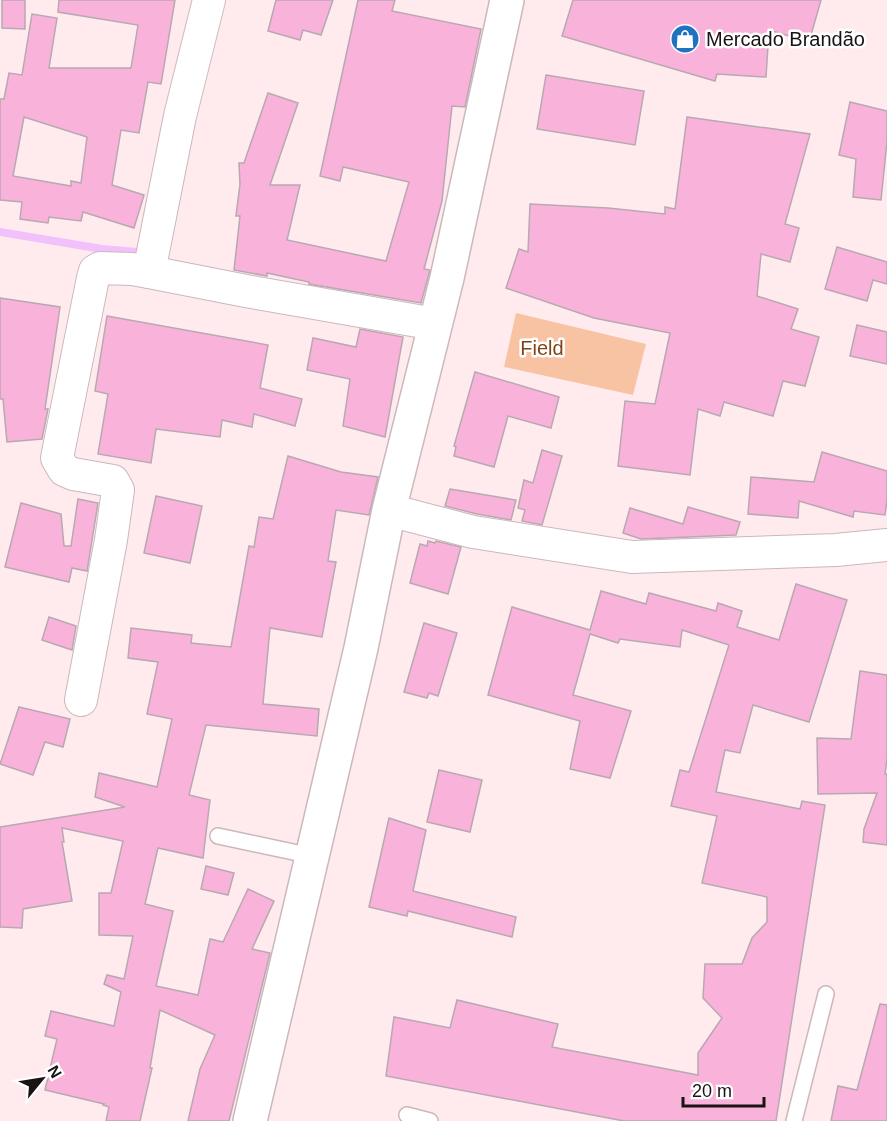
<svg xmlns="http://www.w3.org/2000/svg" width="887" height="1121" font-family="Arial,sans-serif">
<style>
.green{fill:#f8c3a3}
.lines{fill:none;stroke-linecap:round;stroke-linejoin:round}
.stream{stroke:#f2c1fc;stroke-width:8}
.building{fill:#f9b3db;stroke:#b8a8b1;stroke-width:1.5;fill-rule:evenodd}
.service-casing{stroke:#cbb8bb;stroke-width:18}
.minor-casing{stroke:#cbb8bb;stroke-width:34}
.tertiary-casing{stroke:#cbb8bb;stroke-width:36}
.service{stroke:#fff;stroke-width:15}
.minor{stroke:#fff;stroke-width:32}
.tertiary{stroke:#fff;stroke-width:33}
.labels{text-anchor:middle;dominant-baseline:central;stroke-width:5;stroke-linejoin:round;paint-order:stroke}
.poi-label{font-size:20px;fill:#191314;stroke:#fff;text-anchor:start}
.park-label{font-size:20px;fill:#7f4316;stroke:#fff}
</style>
<rect width="100%" height="100%" fill="#ffebee"/>
<path class="green" d="M516,313L646,344L633,395L504,367Z"/>
<g class="lines">
<path class="stream" d="M0,232L102,249L137,252L147,248"/>
</g>
<g class="building">
<path d="M2,0H25V29L2,28Z"/>
<path d="M59,0H175L161,84L148,82L139,133L121,130L112,185L144,195L134,228L83,212L81,221L49,217L48,223L20,219L22,202L0,200V99H4L9,73L22,75L32,14L57,18L49,68H131L138,25L58,12ZM24,117L87,137L81,183L71,181V186L13,176Z"/>
<path d="M276,0H333L321,35L303,30L300,40L268,31Z"/>
<path d="M358,0H395L392,11L481,29L465,107L452,106L442,201L424,269L430,270L421,303L309,284V282L267,273V276L234,270L240,216H236L240,184L239,163H244L268,93L298,103L270,185H300L287,240L386,261L409,182L343,167L340,181L320,176Z"/>
<path d="M573,0H821L809,42L769,30L766,77L717,74L715,81L562,36Z"/>
<path d="M546,75L644,91L635,145L537,129Z"/>
<path d="M850,102L887,111V141L881,200L853,197L856,159L839,155Z"/>
<path d="M687,117L810,134L785,224L799,228L790,262L761,254L757,296L798,309L791,329L819,337L805,386L783,381L773,416L724,402L720,416L698,409L690,475L618,466L625,401L655,404L670,333L594,318L506,288L519,249L528,252L530,204L608,208L665,214V207L675,209Z"/>
<path d="M837,247L887,262V284L873,280L867,301L825,289Z"/>
<path d="M0,298L60,307L45,409H48L42,439L7,442L3,399H0Z"/>
<path d="M107,316L268,345L260,388L302,399L295,426L254,414L252,427L222,420L220,437L156,429L151,463L98,454L108,394L95,391Z"/>
<path d="M857,325L887,332V364L850,356Z"/>
<path d="M360,329L403,337L385,437L343,426L350,379L307,370L313,338L356,347Z"/>
<path d="M475,372L559,397L551,428L508,416L494,467L454,456L456,447L454,446Z"/>
<path d="M542,450L562,456L542,525L522,521L525,510L518,508L524,480L533,483Z"/>
<path d="M822,452L887,471V500L885,515L854,511L853,517L799,501L798,518L748,514L751,477L814,482Z"/>
<path d="M288,456L341,472L378,477L369,515L336,510L328,561L336,562L322,637L270,628L263,704L319,709L317,736L206,725L189,795L210,800L203,858L158,848L145,904L173,911L156,986L198,995L210,939L223,942L248,889L274,901L252,949L270,953L229,1121H188L200,1069L215,1035L160,1010L150,1068H152L140,1121H106L109,1107L103,1105L104,1104L45,1090L57,1039L45,1036L51,1011L114,1026L121,992L104,984L107,975L124,979L133,936L99,935V893H111L123,841L62,828L64,842H62L72,901L23,909L22,928L0,927V827L125,807L95,797L99,773L157,787L172,719L147,714L158,662L128,658L131,628L192,635L191,643L231,647L249,546L254,547L259,517L273,519Z"/>
<path d="M450,489L516,500L511,520L477,514L445,506Z"/>
<path d="M156,496L202,506L190,563L144,553Z"/>
<path d="M78,499L98,503L87,571L72,568L69,582L5,567L21,503L61,514L64,546H71Z"/>
<path d="M688,507L740,522L736,535L641,539L623,533L630,508L683,524Z"/>
<path d="M428,541L435,543L436,541L461,547L448,594L410,583L420,544L427,546Z"/>
<path d="M796,584L847,600L809,722L753,705L740,753L725,750L716,792L800,809L802,801L825,805L776,1121H624L386,1076L394,1017L450,1028L457,1000L558,1024L552,1047L698,1075V1053L722,1018L703,998L705,964H742L752,938L767,922V897L702,883L717,816L671,806L680,770L689,772L729,645L682,630L680,647L620,639L618,643L590,634L573,695L631,711L610,778L570,769L580,721L488,695L512,607L590,630L601,591L646,604L649,593L716,611L718,603L742,611L737,627L779,640Z"/>
<path d="M49,617L76,626L72,650L42,640Z"/>
<path d="M424,623L457,633L438,696L429,693L427,698L404,692Z"/>
<path d="M860,671L887,675V759L885,774H887V845L863,842L864,829L877,793L818,794L817,738L851,739Z"/>
<path d="M19,707L70,719L63,747L45,742L33,775L0,764Z"/>
<path d="M439,770L482,780L470,832L427,822Z"/>
<path d="M389,818L426,830L413,891L516,917L512,937L408,911L407,916L369,907Z"/>
<path d="M206,866L234,873L228,895L201,889Z"/>
<path d="M880,1004L887,1005V1121H831L838,1086L857,1090Z"/>
</g>
<g class="lines">
<g class="service-casing">
<g id="service">
<path d="M218,836L312,856"/>
<path d="M407,1115L430,1121"/>
<path d="M794,1121L826,994"/>
</g>
</g>
<g class="minor-casing">
<g id="minor">
<path d="M149,272L246,291L435,324"/>
<path d="M389,510L473,532L632,557L836,550L887,545"/>
<path d="M81,700L111,540L118,490L113,481L73,474L64,470L57,458L93,278L95,271L100,268L132,269L149,272L180,116L209,0"/>
</g>
</g>
<g class="tertiary-casing">
<path id="tertiary" d="M250,1121L361,648L389,510L447,278L507,0"/>
</g>
<use href="#service" class="service"/>
<use href="#minor" class="minor"/>
<use href="#tertiary" class="tertiary"/>
</g>
<defs>
<g id="shop-disc" transform="scale(1.5)"><circle r="9.5" fill="#2072c1" stroke="#fff"/><path d="M-5-2.5h2.3a2.7 3.5 0 0 1 5.4 0H5L5.5 6h-11ZM-1.5-2.5h3a1.5 2.3 0 0 0-3 0Z" fill="#fff"/></g>
</defs>
<g fill-rule="evenodd">
<use href="#shop-disc" x="685" y="39"/>
</g>
<g class="labels">
<g class="poi-label">
<text x="706" y="39">Mercado Brandão</text>
</g>
<g class="park-label">
<text x="542" y="348">Field</text>
</g>
</g>
<g transform="translate(42 1079) rotate(60)" stroke="#ffffff" stroke-width="4.5" paint-order="stroke">
<path d="M0-4.5L10 22L0 15L-10 22Z" fill="#191314"/>
<text y="-9" font-size="16" font-weight="bold" text-anchor="middle" fill="#191314">N</text>
</g>
<path d="M683 1097v9h81v-9" fill="none" stroke="#191314" stroke-width="3"/>
<text x="692" y="1097" font-size="18" fill="#191314" stroke="#ffffff" stroke-width="4.5" paint-order="stroke">20 m</text>
</svg>
